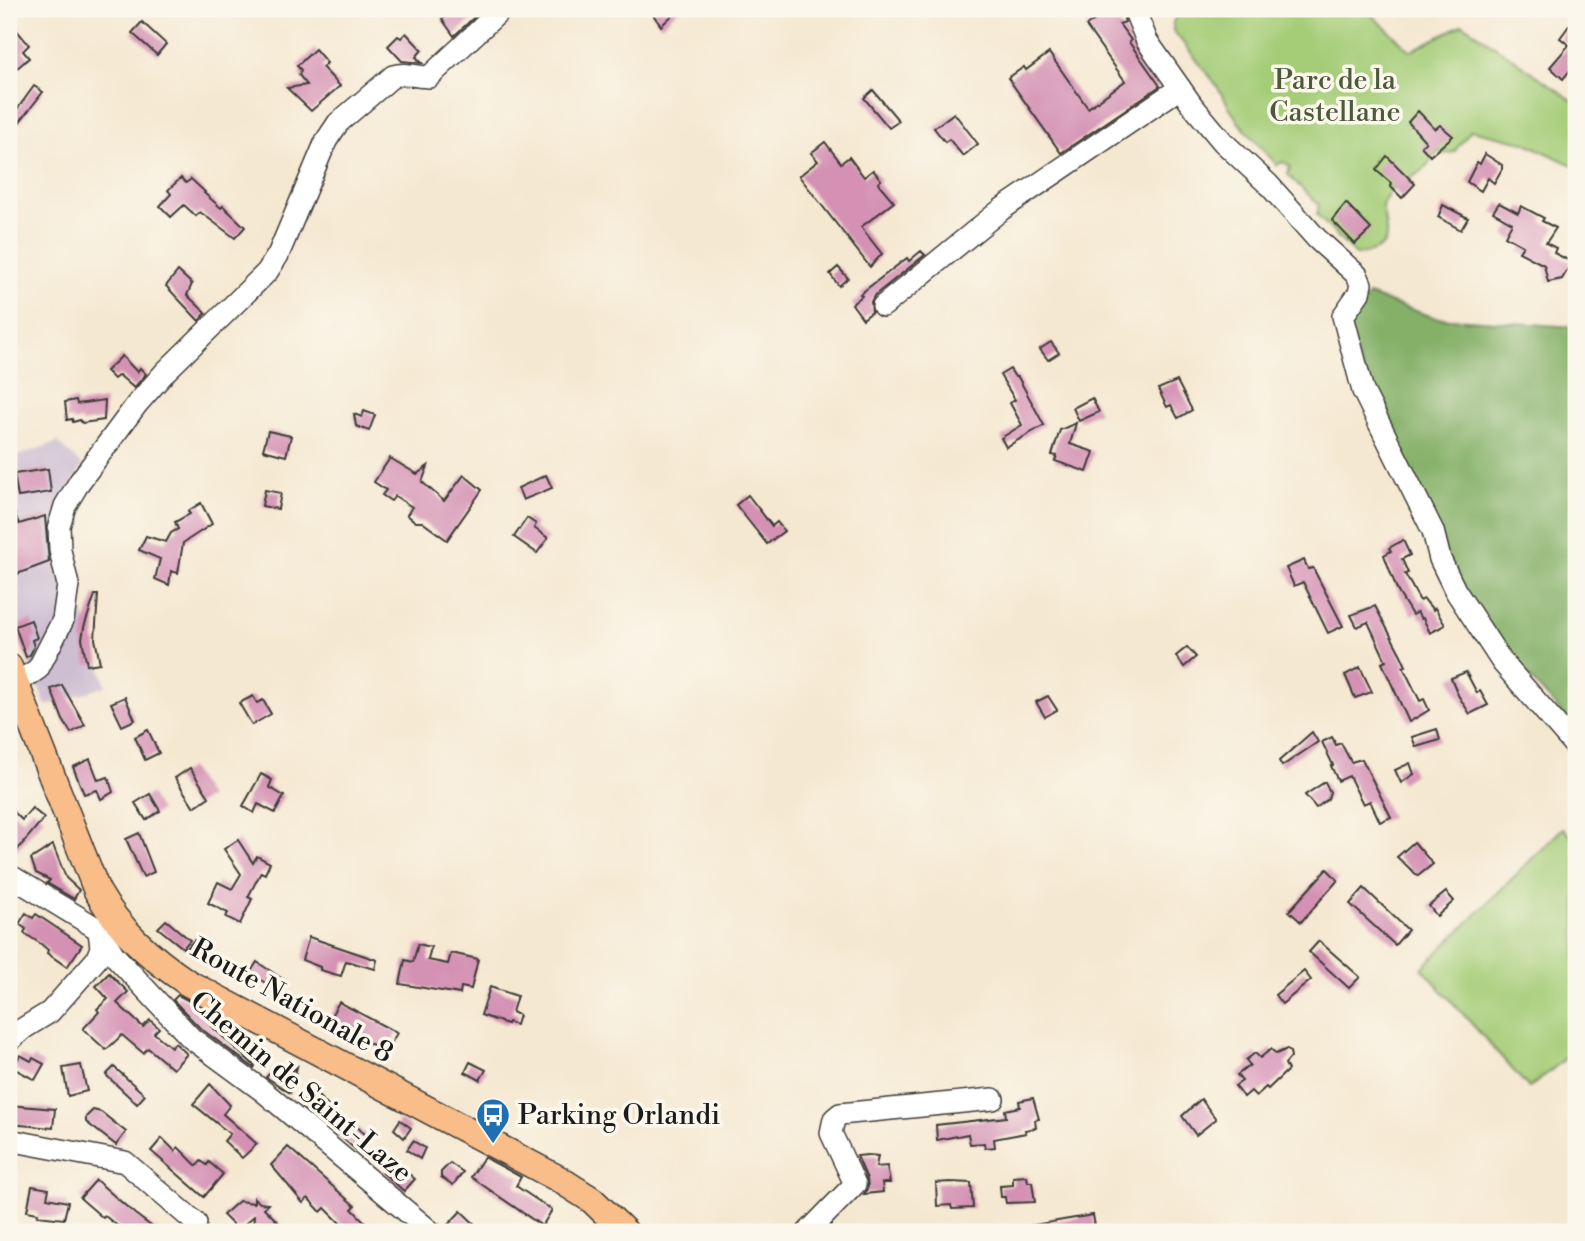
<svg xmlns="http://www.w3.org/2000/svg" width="1585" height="1241" font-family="'Libre Bodoni',serif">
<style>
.industrial{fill:#cebed1}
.green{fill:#a5cd78;stroke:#60744a;stroke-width:2}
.forest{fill:#84b068;stroke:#506642;stroke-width:2}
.building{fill:#d491b4}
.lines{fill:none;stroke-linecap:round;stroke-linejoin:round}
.minor-casing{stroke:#3d3b37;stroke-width:24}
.major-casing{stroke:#3d3b37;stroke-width:29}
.minor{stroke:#fff;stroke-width:21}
.major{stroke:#f8bd89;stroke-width:26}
.labels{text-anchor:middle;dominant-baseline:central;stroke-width:7;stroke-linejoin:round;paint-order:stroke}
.park-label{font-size:28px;fill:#4c5a3c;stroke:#fbf7ec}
.street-label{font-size:28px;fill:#1c1c1c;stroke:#fbf7ec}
.poi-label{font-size:28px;fill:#1c1c1c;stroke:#fbf7ec;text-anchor:start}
</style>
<rect width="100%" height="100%" fill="#fbf7ec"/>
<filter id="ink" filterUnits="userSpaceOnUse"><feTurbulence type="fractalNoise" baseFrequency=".0143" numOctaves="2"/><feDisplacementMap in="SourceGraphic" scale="14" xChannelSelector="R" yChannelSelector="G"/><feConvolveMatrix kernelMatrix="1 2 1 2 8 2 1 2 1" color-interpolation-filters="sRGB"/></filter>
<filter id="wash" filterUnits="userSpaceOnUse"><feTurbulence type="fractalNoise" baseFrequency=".00686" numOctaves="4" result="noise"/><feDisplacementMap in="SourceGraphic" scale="28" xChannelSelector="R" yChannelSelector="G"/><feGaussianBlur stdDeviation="1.57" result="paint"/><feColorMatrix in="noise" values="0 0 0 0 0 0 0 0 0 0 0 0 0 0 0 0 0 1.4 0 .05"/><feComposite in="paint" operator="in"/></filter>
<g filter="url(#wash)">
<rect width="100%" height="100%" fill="#f5e8d1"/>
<path class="industrial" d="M58,442L82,465L54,518L106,686L46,706L9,615V459Z"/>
<g class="green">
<path d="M1182,9H1365L1411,51L1463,24L1576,103V167L1524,142L1471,130L1454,152L1443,154L1439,151L1422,171L1391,190L1382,205C1387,238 1395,250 1355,255L1317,215L1319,205L1288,175L1290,166L1283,162L1277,165L1239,123L1215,83L1173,30V22Z"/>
<path d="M1563,828L1576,842V1050L1529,1088L1422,968Z"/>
</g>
<path class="forest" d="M1368,295L1436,318L1576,327V729L1510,656L1459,581L1391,444L1347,329Z"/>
<g id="blocks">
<g class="building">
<path d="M455,9H483L454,36L442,19Z"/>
<path d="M657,9H679L661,26L652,13Z"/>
<path d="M1111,9H1121L1125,22L1119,24L1131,40L1129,42L1160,86L1061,153L1008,78L1024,67L1026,70L1049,53L1088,108L1125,81L1086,26Z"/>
<path d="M1576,16V63L1563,79L1550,67L1569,45L1560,38Z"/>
<path d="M9,21L29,45L23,51L29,58L16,69L9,61Z"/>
<path d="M142,22L166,44L157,55L132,33Z"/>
<path d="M406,33L422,50L416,57L422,63L402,61L388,46L398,36L401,38Z"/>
<path d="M315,49L327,63L322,67L340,86L311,111L287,88L307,85L299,75L301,70L297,66Z"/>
<path d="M34,86L43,92L18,124L10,119Z"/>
<path d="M873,90L899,121L889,128L864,98Z"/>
<path d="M1418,111L1435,129L1440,125L1453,136L1430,156L1421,146L1426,142L1408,122Z"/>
<path d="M954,113L978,144L963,156L949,139L945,142L934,128Z"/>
<path d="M825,142L841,163L849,157L864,177L873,170L881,180L878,183L894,202L861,227L882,254L870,267L799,176L818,161L811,153Z"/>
<path d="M1485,154L1502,165V169L1494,183L1488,178L1481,191L1467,182L1477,162L1480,164Z"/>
<path d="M1387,156L1415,184L1402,198L1390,186L1392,184L1376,170Z"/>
<path d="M181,178L186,183L191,179L205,192L204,193L221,208L223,206L245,227L235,238L200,212L196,216L184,205L171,217L160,206L171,194L168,190Z"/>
<path d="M1346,203L1371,229L1355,244L1332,220Z"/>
<path d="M1499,203L1518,213L1521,206L1544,218L1542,221L1556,228L1546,243L1556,248L1554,253L1572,262L1562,279L1548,282L1544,265L1519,252L1523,246L1505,236L1512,223L1493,212Z"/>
<path d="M1443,205L1468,218L1461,230L1438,217Z"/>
<path d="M921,251L925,255L874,296L871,302L872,312L863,319L852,304L862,296L860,294L907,258L909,261Z"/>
<path d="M838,267L848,278L839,286L830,274Z"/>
<path d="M178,271L192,284L187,295L206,313L199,321L166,286Z"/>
<path d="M1051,342L1059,353L1048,360L1040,349Z"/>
<path d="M122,356L137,372L140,368L146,374L134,388L119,375L114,379L106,371Z"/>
<path d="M1010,369L1015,377H1018L1044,425L1006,447L1001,438L1022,425L1010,403L1015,400L1000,375Z"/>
<path d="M1177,381L1192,410L1178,418L1171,405L1167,407L1158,389Z"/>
<path d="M1092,398L1099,412L1079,421L1073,408Z"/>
<path d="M76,400L77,404L105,400L104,420L82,423L80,420L73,422L72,419L67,420L65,402Z"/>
<path d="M364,411L375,415L369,431L356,426L354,414L362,417Z"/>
<path d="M1076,423L1070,444L1094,452L1087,472L1055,461L1057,456L1052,455L1060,430Z"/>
<path d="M268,431L291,436L286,456L263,450Z"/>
<path d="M390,458L417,474L428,466L422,482L444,501L464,475L482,490L447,540L422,522H416L407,515L412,507L395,496L391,501L382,495L386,490L374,482Z"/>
<path d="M48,469L51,492L18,497L14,474Z"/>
<path d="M546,475L552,488L523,500L518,488Z"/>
<path d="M265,490L281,493L278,509L262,506Z"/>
<path d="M748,495L772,526L777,522L784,531L767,544L736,505Z"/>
<path d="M9,499L19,524L45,516L49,562L9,577Z"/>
<path d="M201,503L212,524L183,543L178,573L171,571L169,585L155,579L160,559L139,550L146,536L166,542L171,533L178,529L175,522L190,514L188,511Z"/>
<path d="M527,518L536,524L534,528L548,538L537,553L514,537Z"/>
<path d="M1403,540L1410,555L1402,559L1408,573L1405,574L1420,601L1424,599L1433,610L1435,608L1445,625L1430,633L1423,618L1421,619L1417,612L1412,615L1398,592L1384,555L1391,551L1389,548Z"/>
<path d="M1304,560L1308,569L1313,568L1343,626L1328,633L1303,582L1294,586L1286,568Z"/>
<path d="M95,595H98L95,639L100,663L87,665L82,639L84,627Z"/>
<path d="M1375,606L1401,655L1406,666L1403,667L1420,701L1424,699L1429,710L1409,722L1382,663L1386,661L1368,622L1357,627L1351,615Z"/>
<path d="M31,620L37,638L32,640L34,647L30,655L26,657L15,626Z"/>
<path d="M1187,647L1196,657L1184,667L1176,656Z"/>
<path d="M1360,667L1372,692L1355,698L1345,675Z"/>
<path d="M1466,672L1477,693L1480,691L1488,705L1470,714L1458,695L1451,678Z"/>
<path d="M62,685L85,725L71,733L63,720L51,689Z"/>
<path d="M253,696L257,703L263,700L271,714L252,725L239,703Z"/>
<path d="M1048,696L1057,710L1045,717L1036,702Z"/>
<path d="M125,697L135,720L122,726L111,703Z"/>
<path d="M1437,729L1440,740L1416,747L1412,737Z"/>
<path d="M148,730L159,753L145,760L135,737Z"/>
<path d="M1312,732L1318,742L1282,766L1279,761Z"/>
<path d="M1332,737L1336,745L1341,743L1351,762L1362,759L1391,817L1380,822L1370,801L1363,804L1349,776L1338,781L1331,766L1333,765L1322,742Z"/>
<path d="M90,759L98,780L108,777L113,792L101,799L97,790L84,794L73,767Z"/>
<path d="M1410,763L1414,774L1401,783L1395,770Z"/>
<path d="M190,768L209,797L194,807L175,778Z"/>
<path d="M261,774L272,780L269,787L284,796L275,813L258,804L254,813L243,806Z"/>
<path d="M1325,782L1330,792L1328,799L1316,808L1305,795Z"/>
<path d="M150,794L160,811L146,820L135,803Z"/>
<path d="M9,807L22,820L32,808L44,818L9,860Z"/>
<path d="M139,833L154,872L143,877L126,839Z"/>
<path d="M238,840L253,863L257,856L270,863L265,874L261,872L248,897L252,899L240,924L226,917L228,913L208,903L218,882L232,889L241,874L224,849Z"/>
<path d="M1414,842L1433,864L1418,876L1397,857Z"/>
<path d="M53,845L66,878L79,890L74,899L47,883L50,880L36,873L31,859Z"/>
<path d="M1327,869L1338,880L1301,922L1289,911Z"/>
<path d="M1364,888L1408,930L1395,945L1350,904Z"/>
<path d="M1446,892L1454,901L1437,916L1429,906Z"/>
<path d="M26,913L33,918L36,914L82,945L67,967L47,953L48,950L41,944L24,933L26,929L19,924Z"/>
<path d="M166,920L190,940L183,948L158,928Z"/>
<path d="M309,937L377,960L375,969L346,961L341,976L320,970V967L302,960Z"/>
<path d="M194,940L221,961L214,969L187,948Z"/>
<path d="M1319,941L1360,977L1349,988L1309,952Z"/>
<path d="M418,944L431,947L428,960L448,964L451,953L478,959L471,989L461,987L460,994L400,984L405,960L413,962Z"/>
<path d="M257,962L284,980L276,990L250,973Z"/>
<path d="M1304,971L1311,980L1282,1004L1275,995Z"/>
<path d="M109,973L128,992L117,1003L143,1027L150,1020L159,1028L154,1033L171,1047L175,1043L187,1054L173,1069L148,1048L143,1053L122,1035L106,1050L83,1029L99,1012L97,1009L108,999L96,986Z"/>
<path d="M490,987L517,996L512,1012L519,1015L516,1025L508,1022L507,1024L481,1015Z"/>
<path d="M178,995L219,1017L211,1026L255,1066L254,1068L200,1028L173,1000Z"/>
<path d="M339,1002L397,1033L386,1052L328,1021Z"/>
<path d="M1271,1049L1276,1054L1287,1049L1290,1052L1291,1057L1285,1064L1288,1070L1268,1089L1266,1087L1256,1096L1251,1091L1244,1097L1235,1086L1242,1081L1237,1075L1250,1065L1246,1060L1255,1053L1260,1058Z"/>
<path d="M20,1055L31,1061L33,1058L44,1064L35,1080L13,1068Z"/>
<path d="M470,1062L486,1070L480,1080L465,1072Z"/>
<path d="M81,1065L87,1091L68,1096L63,1068Z"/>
<path d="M114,1067L145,1095L137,1104L106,1075Z"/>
<path d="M297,1067L290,1093L266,1077L273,1070L277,1074L280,1072L286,1077Z"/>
<path d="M210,1084L230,1105L223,1114L257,1144L242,1158L224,1141L230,1134L193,1104Z"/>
<path d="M313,1091L332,1110L321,1122L302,1103Z"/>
<path d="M1033,1098L1039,1119L1035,1120L1036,1128L1025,1130L1026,1133L994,1139L995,1147L985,1148L984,1143L970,1144L968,1134L937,1140L936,1125L1006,1117L1005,1110L1020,1107L1019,1101Z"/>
<path d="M1201,1099L1216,1119L1196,1135L1182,1116Z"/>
<path d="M9,1105L55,1109L53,1128L9,1124Z"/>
<path d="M93,1110L101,1112L126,1132L116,1145L86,1122V1117Z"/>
<path d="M400,1120L411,1128L404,1138L394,1129Z"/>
<path d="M351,1121L367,1136L356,1150L338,1134Z"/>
<path d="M162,1138L175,1151L178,1147L197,1166L201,1161L207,1165L209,1162L223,1174L204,1197L151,1151Z"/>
<path d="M413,1141L425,1148L420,1159L407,1150Z"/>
<path d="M288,1147L355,1206L352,1209L368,1225L361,1232H349L325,1208L321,1212L308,1198L303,1203L271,1165Z"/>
<path d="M867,1155L878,1156L876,1167L887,1166L890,1183H882L883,1192L864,1194L868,1187L867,1179L857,1156Z"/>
<path d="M484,1157L521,1177L516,1186L552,1210L542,1226L471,1177Z"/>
<path d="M394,1161L415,1179L404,1191L383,1173Z"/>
<path d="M450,1163L463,1172L453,1185L441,1177V1172Z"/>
<path d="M1027,1176L1028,1182H1032L1035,1202L1006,1203L1005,1197H1001L1000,1186L1013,1185V1177Z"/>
<path d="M96,1180L135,1214L159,1232H125L105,1216L103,1218L80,1198Z"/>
<path d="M950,1182L971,1183L973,1208L952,1209L951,1205L937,1206L936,1183Z"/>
<path d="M32,1186L49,1189L47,1198L68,1202L64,1219L37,1216L38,1213L27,1211Z"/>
<path d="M254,1198L260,1203L268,1204L264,1208L281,1225L274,1232H253L254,1216L238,1230L223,1215L239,1201L254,1203Z"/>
<path d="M461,1211L483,1232H444V1229Z"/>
<path d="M1093,1215L1096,1232H1029L1028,1226Z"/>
</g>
</g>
</g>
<g filter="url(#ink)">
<use href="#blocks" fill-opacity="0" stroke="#3d3b37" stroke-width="2"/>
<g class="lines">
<g class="minor-casing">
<g id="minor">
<path d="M1134,9L1147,41L1192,105L1223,142L1268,184L1317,239L1357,275L1361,284L1359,293L1343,316L1363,391L1433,531L1440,559L1455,590L1502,662L1576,747"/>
<path d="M883,306L1002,209L1180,88"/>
<path d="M9,688L38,669L63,620L68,585L60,550L59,526L65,506L80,481L137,404L166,371L267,272L278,255L326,141L338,123L393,76C406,72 416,77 429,77L502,9"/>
<path d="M9,875L98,929L114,955L191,1038L263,1091L431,1232"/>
<path d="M9,1041L24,1028L50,1012L96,960L101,948L99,931"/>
<path d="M9,1140L125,1162L196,1223"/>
<path d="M808,1232L855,1184L831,1133L834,1119L840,1114L993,1099"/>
</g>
</g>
<g class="major-casing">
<path id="major" d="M9,667L97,891C120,931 150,957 188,983L559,1179L592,1200L625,1232"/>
</g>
<use href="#minor" class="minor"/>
<use href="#major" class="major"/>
</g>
</g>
<defs>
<g id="bus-pin" transform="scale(1.75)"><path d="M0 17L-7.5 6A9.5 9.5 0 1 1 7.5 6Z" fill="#1f6fb2" stroke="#fbf7ec"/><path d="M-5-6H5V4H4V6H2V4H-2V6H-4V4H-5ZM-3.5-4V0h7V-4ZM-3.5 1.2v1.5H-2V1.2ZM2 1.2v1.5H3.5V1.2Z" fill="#fff"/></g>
</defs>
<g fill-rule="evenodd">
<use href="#bus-pin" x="493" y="1115"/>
</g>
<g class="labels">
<g class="park-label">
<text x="1335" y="80">Parc de la<tspan x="1335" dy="32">Castellane</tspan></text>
</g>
<g class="street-label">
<text transform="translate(292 1001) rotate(29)">Route Nationale 8</text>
<text transform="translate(301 1087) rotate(40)">Chemin de Saint-Laze</text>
</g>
<g class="poi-label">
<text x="518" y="1115">Parking Orlandi</text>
</g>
</g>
<rect width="1585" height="1241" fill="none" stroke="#fbf7ec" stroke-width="35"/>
</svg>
